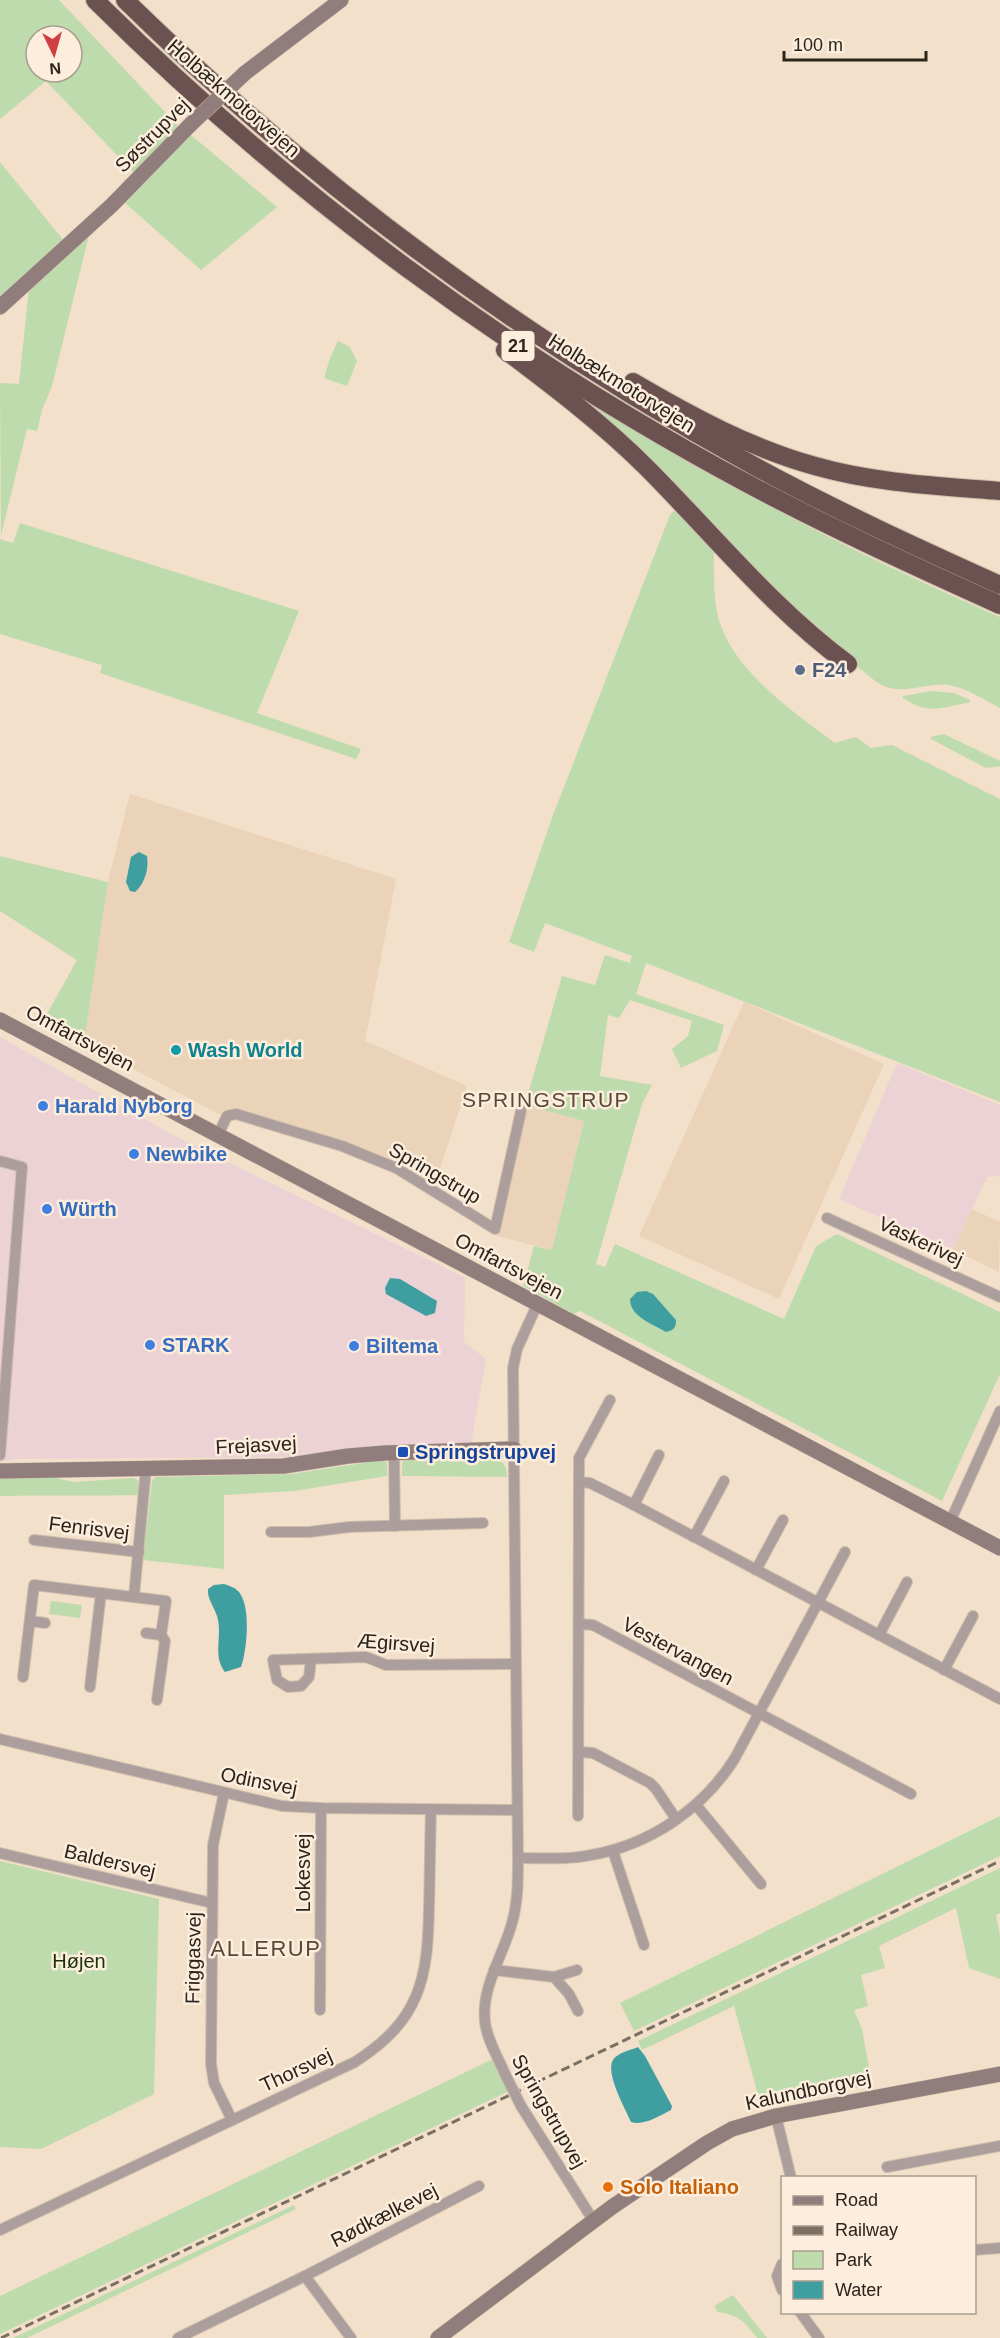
<svg xmlns="http://www.w3.org/2000/svg" width="1000" height="2338" font-family="Arial,sans-serif">
<style>
.commercial{fill:#ecd1d5}
.built{fill:#ead3b8}
.green{fill:#bedbad;fill-rule:evenodd}
.water{fill:#3f9fa0}
.lines{fill:none;stroke-linecap:round;stroke-linejoin:round}
.street-casing{stroke:#cebeab;stroke-width:12}
.secondary-casing{stroke:#cebeab;stroke-width:16}
.highway-casing{stroke:#cebeab;stroke-width:20}
.street{stroke:#ac9e9d;stroke-width:10}
.secondary{stroke:#907d7c;stroke-width:15}
.highway{stroke:#6b5150;stroke-width:18}
.rail{stroke:#7b6f62;stroke-width:3;stroke-dasharray:9 4.5;stroke-linecap:butt}
.street-bridge-casing{stroke:#cebeab;stroke-width:12;stroke-linecap:butt}
.secondary-bridge-casing{stroke:#cebeab;stroke-width:16;stroke-linecap:butt}
.street-bridge{stroke:#ac9e9d;stroke-width:10}
.secondary-bridge{stroke:#907d7c;stroke-width:15}
.service-dot{fill:#5c6f8a;stroke:#fceddc;stroke-width:2}
.culture-dot{fill:#0f9aa8;stroke:#fceddc;stroke-width:2}
.shop-dot{fill:#3f7fe0;stroke:#fceddc;stroke-width:2}
.transit-dot{fill:#1a4fb4;stroke:#fceddc;stroke-width:2}
.food-dot{fill:#e8710a;stroke:#fceddc;stroke-width:2}
.labels{text-anchor:middle;dominant-baseline:central;stroke-width:5;stroke-linejoin:round;paint-order:stroke}
.shield{fill:#fceddc;stroke:#6a6056;stroke-width:1.5}
.shield-label{font-size:18px;font-weight:bold;fill:#2b241c}
.street-label{font-size:20px;fill:#2b241c;stroke:#fceddc}
.service-label{font-size:20px;font-weight:bold;fill:#4e5e75;stroke:#fceddc;text-anchor:start}
.culture-label{font-size:20px;font-weight:bold;fill:#0d838f;stroke:#fceddc;text-anchor:start}
.shop-label{font-size:20px;font-weight:bold;fill:#366cbe;stroke:#fceddc;text-anchor:start}
.transit-label{font-size:20px;font-weight:bold;fill:#164399;stroke:#fceddc;text-anchor:start}
.park-label{font-size:20px;fill:#1b3208;stroke:#fceddc}
.food-label{font-size:20px;font-weight:bold;fill:#c56008;stroke:#fceddc;text-anchor:start}
.neighbourhood-label{font-size:21px;letter-spacing:1.5px;fill:#574936;stroke:#fceddc}
.quarter-label{font-size:22px;letter-spacing:1.5px;fill:#574936;stroke:#fceddc}
</style>
<rect width="100%" height="100%" fill="#f2e0ca"/>
<g class="commercial">
<path d="M0,1037L175,1136L465,1278L464,1342L486,1359L471,1444L306,1457L15,1459L0,1462Z"/>
<path d="M897,1063L1000,1105V1176L987,1177L953,1250L839,1199Z"/>
</g>
<g class="built">
<path d="M130,794L396,879L365,1041L467,1086L434,1187L283,1123L217,1113L84,1043L108,882Z"/>
<path d="M744,1002L884,1064L779,1299L639,1236Z"/>
<path d="M525,1105L584,1121L552,1250L497,1236Z"/>
<path d="M972,1209L1000,1222L999,1272L953,1250Z"/>
</g>
<g class="green">
<path d="M0,0H59L180,128L135,174L46,81L0,119ZM36,36H72V72H36Z"/>
<path d="M191,135L277,207L201,270L124,202Z"/>
<path d="M0,162L65,242L0,301Z"/>
<path d="M89,235L52,386L42,410L37,431L27,429L1,535L0,383L19,384L29,287Z"/>
<path d="M338,341L350,347L357,361L347,386L324,378L330,358Z"/>
<path d="M563,385C702,475 848,551 1000,617V708C984,700 967,688 949,685C928,682 905,695 884,686C872,681 863,669 850,662Z"/>
<path d="M676,509L714,551C714,573 713,599 719,620C733,670 795,714 835,743L856,737L871,748L892,745L1000,799V1102L646,963L636,994L724,1025L717,1051L681,1068L672,1049L688,1036L692,1021L630,1000L619,1018L608,1015L600,1076L652,1085L642,1104L596,1264L605,1267L615,1244L784,1319L816,1246L837,1234L1000,1312V1374L942,1501L580,1311L574,1314L523,1286L534,1246L552,1250L584,1121L525,1105L562,976L595,985L605,955L630,963L632,956L545,923L534,952L509,942L553,815L670,515Z"/>
<path d="M20,523L299,611L257,713L361,749L356,759L100,673L102,665L0,634V539L13,543Z"/>
<path d="M931,691L954,693L970,700V702C942,708 928,715 903,698V696Z"/>
<path d="M944,734L1000,761V766L986,768L931,739V737Z"/>
<path d="M0,856L108,882L84,1043L43,1021L77,960L0,911Z"/>
<path d="M491,1458C502,1459 507,1465 507,1477L402,1476V1462L405,1460Z"/>
<path d="M383,1460L387,1463V1476L294,1491L224,1495V1569L143,1560L152,1481L155,1477L291,1474Z"/>
<path d="M45,1475L73,1482L134,1478L141,1483L140,1495C93,1496 47,1495 0,1496V1476Z"/>
<path d="M51,1601L82,1605L80,1618L49,1614Z"/>
<path d="M1000,1816V1856L634,2031L620,2003Z"/>
<path d="M0,1861L159,1899L154,2094L41,2149L0,2147Z"/>
<path d="M1000,1868V1913L996,1915L1000,1936V1979L969,1968L956,1908L879,1946L885,1968L861,1975L868,2006L854,2010L862,2029L872,2085L761,2106L734,2006L642,2050L638,2041Z"/>
<path d="M493,2059L509,2091L0,2334V2296Z"/>
<path d="M294,2205L296,2209L27,2338H13Z"/>
<path d="M733,2295L767,2338H757C744,2321 741,2316 718,2312L714,2306Z"/>
</g>
<g class="water">
<path d="M139,852L147,856C149,869 145,883 135,892L130,891L126,882L131,857Z"/>
<path d="M390,1278L400,1279L437,1301L435,1313L426,1316L386,1294L385,1288Z"/>
<path d="M646,1291L653,1294L676,1320C676,1328 674,1330 666,1332C653,1324 630,1317 630,1299L637,1292Z"/>
<path d="M224,1584C229,1586 234,1587 237,1590C252,1603 247,1651 241,1667L225,1672C212,1656 223,1635 217,1616C214,1606 207,1599 208,1589L214,1585Z"/>
<path d="M638,2047L645,2056L672,2106L671,2110C659,2116 644,2126 631,2122C625,2108 605,2073 613,2060C617,2053 631,2050 638,2047Z"/>
</g>
<g class="lines">
<g class="street-casing">
<g id="street">
<path d="M218,1135L227,1116L236,1114L342,1146L396,1168L495,1229L521,1111"/>
<path d="M0,1161L22,1167L0,1455"/>
<path d="M827,1218L1000,1297"/>
<path d="M394,1452L395,1526"/>
<path d="M579,1482L590,1483L634,1505L1000,1699"/>
<path d="M634,1505L659,1455"/>
<path d="M950,1522L1000,1411"/>
<path d="M271,1532H309L349,1527L483,1523"/>
<path d="M694,1537L724,1481"/>
<path d="M34,1540L139,1552"/>
<path d="M756,1570L783,1520"/>
<path d="M134,1596L146,1469"/>
<path d="M30,1621L45,1623"/>
<path d="M579,1624L593,1625L911,1794"/>
<path d="M146,1633L161,1635"/>
<path d="M879,1635L907,1582"/>
<path d="M311,1659L309,1677L301,1686L288,1687L277,1680L273,1660L366,1657L386,1665L516,1664"/>
<path d="M944,1670L973,1616"/>
<path d="M23,1677L34,1585L166,1601L161,1635L165,1641L157,1700"/>
<path d="M90,1687L101,1593"/>
<path d="M0,1739L282,1806L321,1808L517,1810"/>
<path d="M580,1752L593,1753L650,1783L656,1789L676,1819"/>
<path d="M224,1793L213,1845L211,2064L214,2083L232,2120"/>
<path d="M696,1805L761,1884"/>
<path d="M578,1816L579,1458L610,1400"/>
<path d="M613,1851L644,1945"/>
<path d="M0,1853L212,1903"/>
<path d="M518,1858C543,1858 567,1860 591,1855C650,1845 704,1808 735,1758L845,1552"/>
<path d="M494,1970L554,1977L577,1970"/>
<path d="M554,1977L569,1994L578,2011"/>
<path d="M320,2010L321,1808"/>
<path d="M505,2074C498,2057 487,2040 485,2022C481,1987 503,1956 512,1923C518,1902 518,1880 518,1858L513,1368L517,1349L537,1305"/>
<path d="M521,2106L593,2220"/>
<path d="M776,2116L791,2178"/>
<path d="M887,2167L1000,2146"/>
<path d="M0,2230L355,2062C420,2020 428,1980 429,1906C430,1874 430,1842 431,1809"/>
<path d="M974,2250L1000,2248"/>
<path d="M782,2264L777,2276L782,2290"/>
<path d="M305,2276L351,2338"/>
<path d="M800,2312L819,2338"/>
<path d="M178,2338L305,2276L479,2186"/>
</g>
</g>
<g class="secondary-casing">
<g id="secondary">
<path d="M245,73L341,0"/>
<path d="M0,307L112,205L191,124"/>
<path d="M0,1020L1000,1548"/>
<path d="M0,1471L284,1466L348,1456L385,1453L514,1449"/>
<path d="M438,2338L612,2207L707,2143L732,2129L776,2116L1000,2074"/>
</g>
</g>
<g class="highway-casing">
<g id="highway">
<path d="M95,0C288,192 511,358 752,486C833,529 916,567 1000,605"/>
<path d="M125,0C313,184 525,341 756,467C835,510 918,548 1000,585"/>
<path d="M505,350C554,387 603,424 646,467C713,534 772,608 848,664"/>
<path d="M633,382C691,416 750,448 815,466C874,483 939,486 1000,491"/>
</g>
</g>
<use href="#street" class="street"/>
<use href="#secondary" class="secondary"/>
<use href="#highway" class="highway"/>
<path class="rail" d="M1,2338L1000,1861"/>
<g class="street-bridge-casing">
<path id="street-bridge" d="M505,2074L521,2106"/>
</g>
<g class="secondary-bridge-casing">
<path id="secondary-bridge" d="M191,124L245,73"/>
</g>
<use href="#street-bridge" class="street-bridge"/>
<use href="#secondary-bridge" class="secondary-bridge"/>
</g>
<circle class="service-dot" cx="800" cy="670" r="6"/>
<circle class="culture-dot" cx="176" cy="1050" r="6"/>
<g class="shop-dot">
<circle cx="43" cy="1106" r="6"/>
<circle cx="134" cy="1154" r="6"/>
<circle cx="47" cy="1209" r="6"/>
<circle cx="150" cy="1345" r="6"/>
<circle cx="354" cy="1346" r="6"/>
</g>
<rect class="transit-dot" x="397" y="1446" width="12" height="12" rx="3"/>
<circle class="food-dot" cx="608" cy="2187" r="6"/>
<g class="labels">
<rect class="shield" x="501.5" y="331" width="33" height="30" rx="4.5"/>
<g class="shield-label">
<text x="518" y="346">21</text>
</g>
<g class="street-label">
<text transform="translate(234 98) rotate(41)">Holbækmotorvejen</text>
<text transform="translate(152 135) rotate(-45)">Søstrupvej</text>
<text transform="translate(622 383) rotate(32)">Holbækmotorvejen</text>
<text transform="translate(80 1038) rotate(28)">Omfartsvejen</text>
<text transform="translate(435 1173) rotate(30)">Springstrup</text>
<text transform="translate(921 1241) rotate(25)">Vaskerivej</text>
<text transform="translate(509 1266) rotate(28)">Omfartsvejen</text>
<text transform="translate(256 1445) rotate(-3)">Frejasvej</text>
<text transform="translate(89 1528) rotate(7)">Fenrisvej</text>
<text transform="translate(396 1643) rotate(4)">Ægirsvej</text>
<text transform="translate(678 1651) rotate(28)">Vestervangen</text>
<text transform="translate(259 1781) rotate(11)">Odinsvej</text>
<text transform="translate(110 1861) rotate(13)">Baldersvej</text>
<text transform="translate(303 1873) rotate(-90)">Lokesvej</text>
<text transform="translate(193 1958) rotate(-89)">Friggasvej</text>
<text transform="translate(296 2070) rotate(-25)">Thorsvej</text>
<text transform="translate(808 2090) rotate(-12)">Kalundborgvej</text>
<text transform="translate(549 2111) rotate(60)">Springstrupvej</text>
<text transform="translate(384 2215) rotate(-27)">Rødkælkevej</text>
</g>
<g class="service-label">
<text x="812" y="670">F24</text>
</g>
<g class="culture-label">
<text x="188" y="1050">Wash World</text>
</g>
<g class="shop-label">
<text x="55" y="1106">Harald Nyborg</text>
<text x="146" y="1154">Newbike</text>
<text x="59" y="1209">Würth</text>
<text x="162" y="1345">STARK</text>
<text x="366" y="1346">Biltema</text>
</g>
<g class="transit-label">
<text x="415" y="1452">Springstrupvej</text>
</g>
<g class="park-label">
<text x="79" y="1961">Højen</text>
</g>
<g class="food-label">
<text x="620" y="2187">Solo Italiano</text>
</g>
<g class="neighbourhood-label">
<text x="546" y="1099">SPRINGSTRUP</text>
</g>
<g class="quarter-label">
<text x="266" y="1948">ALLERUP</text>
</g>
</g>
<rect x="781" y="2176" width="195" height="138" fill="#fceddc" stroke="#a89d8f" stroke-width="1.5"/>
<rect x="793" y="2196" width="30" height="9" fill="#907d7c" stroke="#a89d8f" stroke-width="1.5"/>
<text x="835" y="2206" font-size="18" fill="#2b241c">Road</text>
<rect x="793" y="2226" width="30" height="9" fill="#7b6f62" stroke="#a89d8f" stroke-width="1.5"/>
<text x="835" y="2236" font-size="18" fill="#2b241c">Railway</text>
<rect x="793" y="2251" width="30" height="18" fill="#bedbad" stroke="#a89d8f" stroke-width="1.5"/>
<text x="835" y="2266" font-size="18" fill="#2b241c">Park</text>
<rect x="793" y="2281" width="30" height="18" fill="#3f9fa0" stroke="#a89d8f" stroke-width="1.5"/>
<text x="835" y="2296" font-size="18" fill="#2b241c">Water</text>
<g transform="translate(54 54) rotate(175)"><circle r="28" fill="#fceddc" stroke="#a89d8f" stroke-width="1.5"/>
<path d="M0-4.5L10 22L0 15L-10 22Z" fill="#ce3f41"/>
<text y="-9" font-size="16" font-weight="bold" text-anchor="middle" fill="#2b241c">N</text>
</g>
<path d="M784 51v9h142v-9" fill="none" stroke="#2b241c" stroke-width="3"/>
<text x="793" y="51" font-size="18" fill="#2b241c" stroke="#fceddc" stroke-width="4.5" paint-order="stroke">100 m</text>
</svg>
